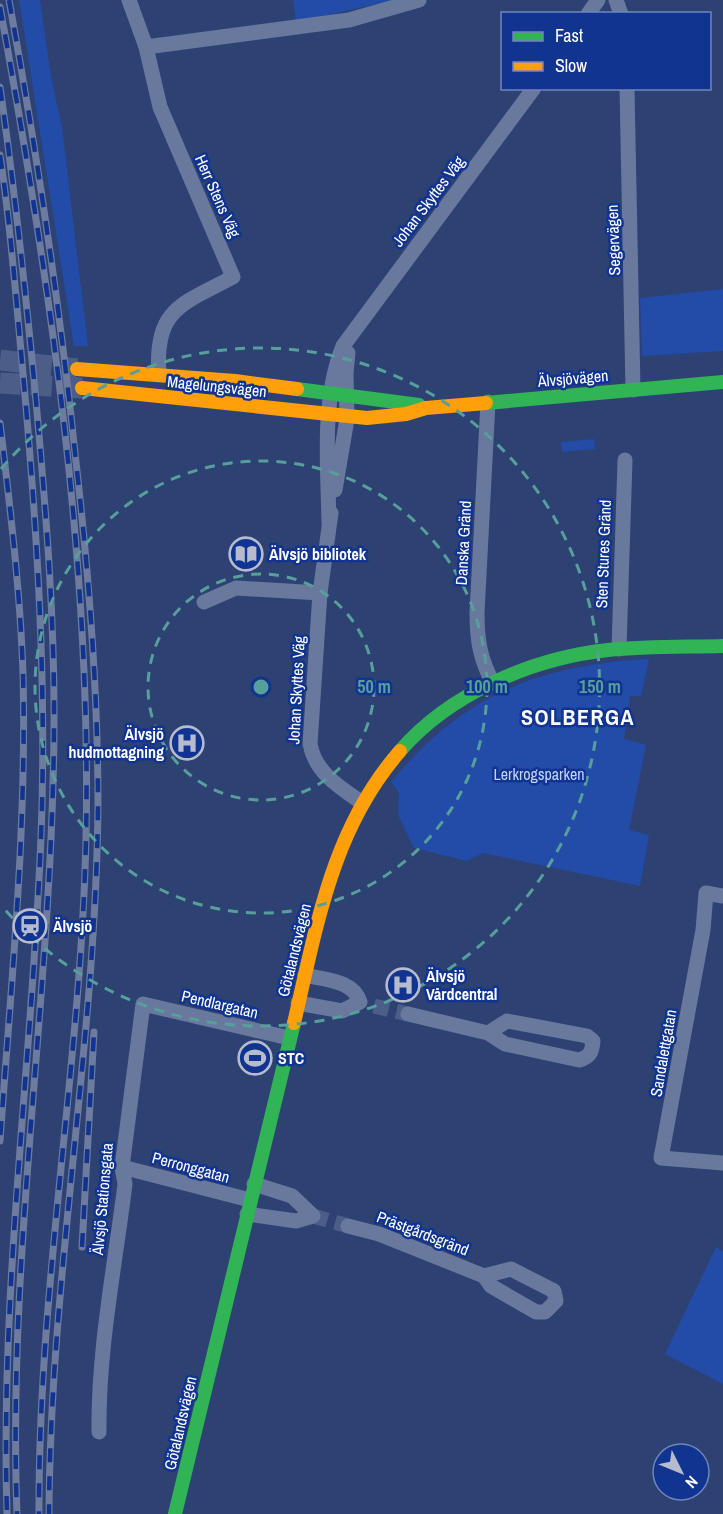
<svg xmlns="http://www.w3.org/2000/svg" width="723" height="1514" font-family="'Archivo Narrow',sans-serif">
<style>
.green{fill:#234ba8}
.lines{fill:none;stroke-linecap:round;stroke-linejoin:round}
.street-tunnel{stroke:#4c5e88;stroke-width:15;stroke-dasharray:15 8;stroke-linecap:butt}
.secondary-tunnel{stroke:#4c5e88;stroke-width:21;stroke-dasharray:21 10;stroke-linecap:butt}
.street{stroke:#69799e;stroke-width:15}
.fast{stroke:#30b455;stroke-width:14}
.slow{stroke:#ff9f0a;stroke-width:14}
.rail-casing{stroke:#6d7b9e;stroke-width:7}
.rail{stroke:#103490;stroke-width:4.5;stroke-dasharray:14;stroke-linecap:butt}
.ring{fill:none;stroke:#579f9a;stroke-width:3;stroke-dasharray:10 8}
.labels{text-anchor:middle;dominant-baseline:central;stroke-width:5;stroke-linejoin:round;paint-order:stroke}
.street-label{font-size:16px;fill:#fff;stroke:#103490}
.poi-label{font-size:16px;font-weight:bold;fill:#fff;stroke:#103490;text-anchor:start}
.park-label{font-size:16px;fill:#c2d3fe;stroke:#103490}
.district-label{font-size:22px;font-weight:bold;letter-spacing:1.5px;fill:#fff;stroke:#103490}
.centre{fill:#579f9a;stroke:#103490;stroke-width:3}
.ring-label{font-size:18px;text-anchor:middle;font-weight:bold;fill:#579f9a;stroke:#103490;stroke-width:5;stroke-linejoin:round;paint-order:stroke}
</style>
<rect width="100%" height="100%" fill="#2d4173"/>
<g class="green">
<path d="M19,0H40L51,77L62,127L88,346H74Z"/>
<path d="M293,0H395L296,22Z"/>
<path d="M723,289V351L642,356L640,298Z"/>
<path d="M594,439L595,449L562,452L561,442Z"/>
<path d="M649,659L641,696H630L624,739L646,745L629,830L649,835L640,886L483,853L467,861L414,848L398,815L399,793L391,782C463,695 538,665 649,659Z"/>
<path d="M716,1247L723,1251V1384L665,1354Z"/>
</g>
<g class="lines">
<g class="street-tunnel">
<path d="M374,1006L408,1014"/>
<path d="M313,1216L348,1226"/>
</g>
<g class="secondary-tunnel">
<path d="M0,360L77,369"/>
<path d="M0,383L82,388"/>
</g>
<g class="street">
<path d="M129,0L146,47L160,107L233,277C183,304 154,308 159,374"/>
<path d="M616,0L621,14"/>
<path d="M588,14L598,0"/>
<path d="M146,47L349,20L419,0"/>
<path d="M627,88L633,390"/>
<path d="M488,402L477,613C477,640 480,659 493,683"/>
<path d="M335,490L347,419L346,373L348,353"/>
<path d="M331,513L320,593L310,744C315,772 339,787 361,802"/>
<path d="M329,523C328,465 321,401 343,346L534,88"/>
<path d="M204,602L236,588L320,593"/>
<path d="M619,649L625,460"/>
<path d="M723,896L706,893L703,930L661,1158L723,1163"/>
<path d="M298,1003L342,1011L360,1002C353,980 325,980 305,975"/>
<path d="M408,1014L488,1033L505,1044L579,1060C590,1057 592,1052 593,1041L587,1036L507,1021L488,1033"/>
<path d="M122,1167L250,1200"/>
<path d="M247,1214L296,1221L313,1216L292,1196L254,1184"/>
<path d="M348,1226L379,1234L484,1276L511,1269L554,1291L556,1301L545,1312H536L491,1286L484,1276"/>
<path d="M99,1432C98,1349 115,1266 125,1184L122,1167L143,1004L289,1038"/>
</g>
<g class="fast">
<path d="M297,389L419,405"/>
<path d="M486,403L723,382"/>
<path d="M400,751C450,693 533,658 608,650C646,646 685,647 723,646"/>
<path d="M175,1514L294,1023"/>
</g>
<g class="slow">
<path d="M77,369L235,381L297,389"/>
<path d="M82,388L367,418L406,414L426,408L486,403"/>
<path d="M294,1023C317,925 332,829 400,751"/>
</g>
<g class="rail-casing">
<g id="rail">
<path d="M9,0C37,153 60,307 76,462C89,576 98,690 98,805C96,1042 50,1277 49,1514"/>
<path d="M0,7C49,276 92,564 86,838C81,1064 38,1288 39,1514"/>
<path d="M0,87C15,192 26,296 36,401C46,511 55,621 54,731C52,992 7,1255 17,1514"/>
<path d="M0,155C11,227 16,300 23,373C37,528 47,682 41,837C32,1063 0,1288 7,1514"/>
<path d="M0,423C10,506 20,589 23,673C27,829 11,985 0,1141"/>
<path d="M82,1247L94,1032"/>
</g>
</g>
<use href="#rail" class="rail"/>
</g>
<g class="ring">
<circle cx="261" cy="687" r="113"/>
<circle cx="261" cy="687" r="226"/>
<path d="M1 469A339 339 0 1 1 1 905"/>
</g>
<defs>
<g id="library-ring" transform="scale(1.725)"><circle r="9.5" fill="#103490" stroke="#b6bcce" stroke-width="1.5"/><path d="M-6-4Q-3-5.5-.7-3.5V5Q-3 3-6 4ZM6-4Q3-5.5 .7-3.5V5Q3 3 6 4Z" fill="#b6bcce"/></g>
<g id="hospital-ring" transform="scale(1.725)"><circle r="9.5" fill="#103490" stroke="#b6bcce" stroke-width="1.5"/><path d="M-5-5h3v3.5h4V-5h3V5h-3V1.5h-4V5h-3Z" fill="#b6bcce"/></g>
<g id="station-ring" transform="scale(1.725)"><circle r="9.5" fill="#103490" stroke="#b6bcce" stroke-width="1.5"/><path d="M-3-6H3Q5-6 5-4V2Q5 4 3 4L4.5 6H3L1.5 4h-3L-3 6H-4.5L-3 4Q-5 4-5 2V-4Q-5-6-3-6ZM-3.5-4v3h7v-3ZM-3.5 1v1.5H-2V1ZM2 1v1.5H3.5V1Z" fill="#b6bcce"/></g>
<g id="stadium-ring" transform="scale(1.725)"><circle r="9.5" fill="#103490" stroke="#b6bcce" stroke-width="1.5"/><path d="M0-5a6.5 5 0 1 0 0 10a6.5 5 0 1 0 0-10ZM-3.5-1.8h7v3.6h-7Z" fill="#b6bcce"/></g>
</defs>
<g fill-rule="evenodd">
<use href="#library-ring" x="246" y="554"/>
<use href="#hospital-ring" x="187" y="743"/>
<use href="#station-ring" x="30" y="926"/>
<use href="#hospital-ring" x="403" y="985"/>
<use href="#stadium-ring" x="255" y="1058"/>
</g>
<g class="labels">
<g class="street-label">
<text transform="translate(218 196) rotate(66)">Herr Stens Väg</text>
<text transform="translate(428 201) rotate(-53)">Johan Skyttes Väg</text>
<text transform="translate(613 240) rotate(-92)">Segervägen</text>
<text transform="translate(573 378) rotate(-5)">Älvsjövägen</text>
<text transform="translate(217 386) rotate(6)">Magelungsvägen</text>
<text transform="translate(463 543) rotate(-87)">Danska Gränd</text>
<text transform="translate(603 554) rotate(-88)">Sten Stures Gränd</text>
<text transform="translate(296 690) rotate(-87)">Johan Skyttes Väg</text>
<text transform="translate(294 950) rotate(-76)">Götalandsvägen</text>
<text transform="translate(220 1004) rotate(13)">Pendlargatan</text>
<text transform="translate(663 1053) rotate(-80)">Sandalettgatan</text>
<text transform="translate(191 1167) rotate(15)">Perronggatan</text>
<text transform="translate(102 1199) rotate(-85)">Älvsjö Stationsgata</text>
<text transform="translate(423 1233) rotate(21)">Prästgårdsgränd</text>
<text transform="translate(180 1423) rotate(-77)">Götalandsvägen</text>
</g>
<g class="poi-label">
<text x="269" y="554">Älvsjö bibliotek</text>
<text x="164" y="734" text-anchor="end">Älvsjö<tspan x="164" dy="18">hudmottagning</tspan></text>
<text x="53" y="926">Älvsjö</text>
<text x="426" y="976">Älvsjö<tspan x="426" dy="18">Vårdcentral</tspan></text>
<text x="278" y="1058">STC</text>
</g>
<g class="park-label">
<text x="539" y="774">Lerkrogsparken</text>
</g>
<g class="district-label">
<text x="578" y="717">SOLBERGA</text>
</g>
</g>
<circle cx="261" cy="687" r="9" class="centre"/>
<g class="ring-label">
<text x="374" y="693">50 m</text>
<text x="487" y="693">100 m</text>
<text x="600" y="693">150 m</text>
</g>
<rect x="501" y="12" width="210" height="78" fill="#103490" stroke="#7085bc" stroke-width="1.5"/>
<rect x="513" y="32" width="30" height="9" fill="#30b455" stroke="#7085bc" stroke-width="1.5"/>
<text x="555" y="42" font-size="18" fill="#ffffff">Fast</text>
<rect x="513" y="62" width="30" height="9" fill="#ff9f0a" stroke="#7085bc" stroke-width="1.5"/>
<text x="555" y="72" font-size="18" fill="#ffffff">Slow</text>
<g transform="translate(681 1472) rotate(133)"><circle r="28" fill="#103490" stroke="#7085bc" stroke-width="1.5"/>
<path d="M0-4.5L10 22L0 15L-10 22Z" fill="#b6bcce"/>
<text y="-9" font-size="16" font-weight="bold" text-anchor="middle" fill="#ffffff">N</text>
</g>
</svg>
